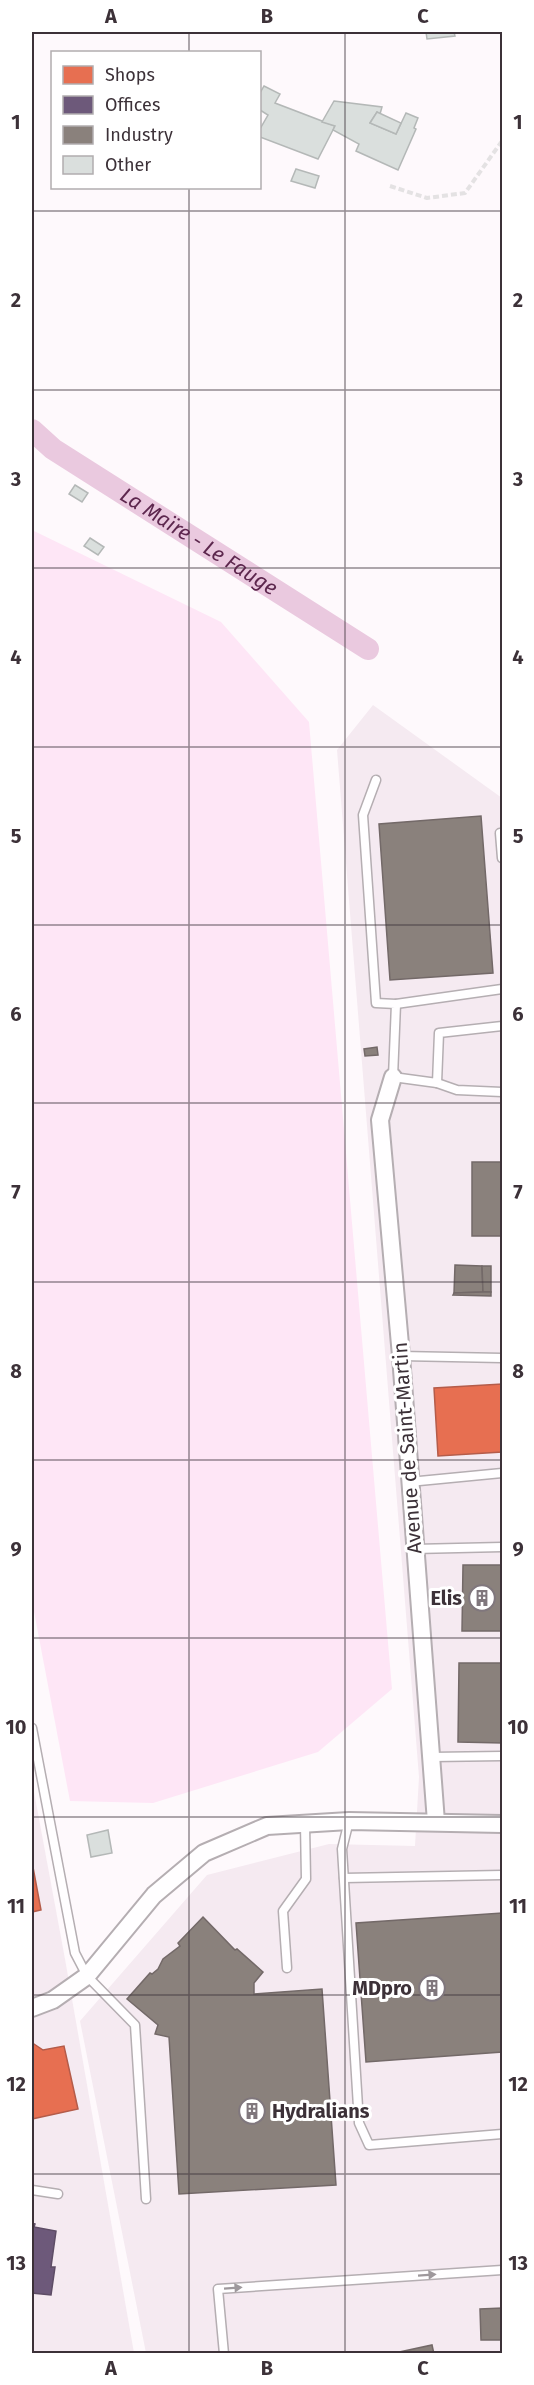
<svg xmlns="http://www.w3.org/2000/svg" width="534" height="2385" font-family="'Fira Sans',sans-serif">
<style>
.built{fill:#f5eaf1}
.green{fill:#fee6f6}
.shops{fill:#e76f51;stroke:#b45c4a;stroke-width:1.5}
.offices{fill:#6d597a;stroke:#5e4d66;stroke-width:1.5}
.industry{fill:#8a817c;stroke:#736968;stroke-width:1.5}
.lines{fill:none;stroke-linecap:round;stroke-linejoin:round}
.canal{stroke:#eac9df;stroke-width:22}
.building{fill:#dadfdd;stroke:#b4b8b7;stroke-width:1.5}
.service-casing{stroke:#b5aeb2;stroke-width:11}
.minor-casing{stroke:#b5aeb2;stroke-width:20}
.path{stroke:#e4e2e3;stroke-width:4;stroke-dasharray:6 3;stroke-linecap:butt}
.service{stroke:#fffeff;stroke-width:8}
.minor{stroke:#fffeff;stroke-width:16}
.oneway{fill:#9e989c}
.grid{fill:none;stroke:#3c3138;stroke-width:1.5;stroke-opacity:0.55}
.labels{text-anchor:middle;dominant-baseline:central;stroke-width:6;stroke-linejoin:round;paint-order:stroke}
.street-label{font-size:20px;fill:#3c3138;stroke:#fff}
.poi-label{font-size:20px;font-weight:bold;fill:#3c3138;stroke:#fff;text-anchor:end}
.water-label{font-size:21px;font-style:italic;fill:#5d274e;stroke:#fff}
.neatline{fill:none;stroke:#3c3138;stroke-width:2}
.grid-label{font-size:20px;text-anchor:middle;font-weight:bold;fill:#3c3138}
</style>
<rect width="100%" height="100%" fill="#fef9fc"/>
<g class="built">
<path d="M373,705L502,798V2353H146L80,2021L207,1875L329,1844L415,1846L419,1777L337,750Z"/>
<path d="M32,1781L65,1959L134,2353H32Z"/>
</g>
<path class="green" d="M32,530L221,622L309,722L392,1689L318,1752L153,1803L70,1801L32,1601Z"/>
<g class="shops">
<path d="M502,1384V1452L438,1456L434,1388Z"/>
<path d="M32,1862L41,1910L32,1912Z"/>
<path d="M34,2044L43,2050L64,2046L78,2109L32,2119V2046Z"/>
</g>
<path class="offices" d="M32,2223L35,2224L34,2227L56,2231L51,2267H55L51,2295L32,2293Z"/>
<g class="industry">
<path d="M481,816L493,973L390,980L379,824Z"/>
<path d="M377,1047L378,1055L365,1056L364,1049Z"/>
<rect x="472" y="1162" width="30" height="74"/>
<path d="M455,1265L482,1266L483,1292L454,1293Z"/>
<path d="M482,1266H491V1292H483Z"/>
<path d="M483,1292H491V1296L453,1295L454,1293Z"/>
<path d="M463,1565H502V1631H462Z"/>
<path d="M459,1663H502V1743L458,1742Z"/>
<path d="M502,1913V2052L366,2062L356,1923Z"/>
<path d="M203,1917L235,1950L237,1949L263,1972L254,1983V1994L322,1989L336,2185L179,2194L169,2037L155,2034L158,2025L127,1999L150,1973L152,1974L158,1969L163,1959L180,1946L178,1943Z"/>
<path d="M502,2308V2340H481L480,2309Z"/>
<path d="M432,2345L434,2354H390Z"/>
</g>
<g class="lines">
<path class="canal" id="s1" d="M32,430L53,449L368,649"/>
</g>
<g class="building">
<path d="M426,32H454L455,36L427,39Z"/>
<path d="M264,86L280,94L275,103L335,126L318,159L260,137V129L268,115L260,110V93Z"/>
<path d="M334,101L382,107L380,114L377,112L370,123L396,134L406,113L418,118L414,128L416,129L398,170L356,151L359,144L333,130L335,126L322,122Z"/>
<path d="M377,112L401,123L396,134L370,123Z"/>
<path d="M296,169L319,176L315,188L291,181Z"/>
<path d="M75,485L88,493L82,502L69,494Z"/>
<path d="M90,538L104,547L98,555L84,546Z"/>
<path d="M108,1830L112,1853L91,1857L87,1835Z"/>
</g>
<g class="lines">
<g class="service-casing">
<g id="service">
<path d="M376,780L363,815L376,1003L396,1004L393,1077L437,1083L439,1033L502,1026"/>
<path d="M500,833L502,858"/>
<path d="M396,1004L502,989"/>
<path d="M437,1083L457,1090L502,1092"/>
<path d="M401,1356L502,1358"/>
<path d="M409,1482L502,1473"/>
<path d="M414,1549L502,1547"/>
<path d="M32,1728L75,1953L87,1976L135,2025L146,2199"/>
<path d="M432,1757L502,1756"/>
<path d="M349,1821L342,1849L359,2123L369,2145L502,2134"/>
<path d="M344,1878L502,1875"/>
<path d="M287,1968L283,1911L306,1879L305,1824"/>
<path d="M32,2190L58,2194"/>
<path d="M224,2354L218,2289L502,2270"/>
</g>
</g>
<g class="minor-casing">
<g id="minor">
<path d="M393,1077L380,1120L401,1356L436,1822"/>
<path d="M32,2008L53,2000L87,1976L154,1895L204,1853L267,1826L349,1821L502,1824"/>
</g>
</g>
<path class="path" d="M390,186L427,198L465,193L502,141"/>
<use href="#service" class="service"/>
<use href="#minor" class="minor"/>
</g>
<defs><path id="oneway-solid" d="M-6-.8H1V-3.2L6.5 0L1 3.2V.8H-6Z" transform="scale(1.5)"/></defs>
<g class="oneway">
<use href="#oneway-solid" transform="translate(427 2275) rotate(-4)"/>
<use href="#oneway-solid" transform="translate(233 2288) rotate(-4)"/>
</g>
<path class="grid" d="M189,32V52M345,32V2354M189,188V2354M32,211H502M32,390H502M32,568H502M32,747H502M32,925H502M32,1103H502M32,1282H502M32,1460H502M32,1638H502M32,1817H502M32,1995H502M32,2174H502"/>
<defs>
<g id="building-ring" transform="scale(1.35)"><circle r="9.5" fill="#fff" stroke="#80777d" stroke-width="1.5"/><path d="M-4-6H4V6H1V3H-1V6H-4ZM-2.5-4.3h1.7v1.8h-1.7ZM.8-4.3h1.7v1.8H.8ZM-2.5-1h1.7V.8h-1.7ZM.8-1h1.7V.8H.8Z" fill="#80777d"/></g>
</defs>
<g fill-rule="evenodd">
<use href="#building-ring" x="482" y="1598"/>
<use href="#building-ring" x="432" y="1988"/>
<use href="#building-ring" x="252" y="2111"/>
</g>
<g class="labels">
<g class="street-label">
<text transform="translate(407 1448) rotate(-94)">Avenue de Saint-Martin</text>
</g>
<g class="poi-label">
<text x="462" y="1598">Elis</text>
<text x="412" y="1988">MDpro</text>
<text x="272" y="2111" text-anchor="start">Hydralians</text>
</g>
<g class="water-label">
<text stroke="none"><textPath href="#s1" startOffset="201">La Maïre - Le Fauge</textPath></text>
</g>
</g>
<rect width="534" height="2385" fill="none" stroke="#ffffff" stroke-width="66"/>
<rect x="51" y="51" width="210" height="138" fill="#ffffff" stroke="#b1adaf" stroke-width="1.5"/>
<rect x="63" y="66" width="30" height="18" fill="#e76f51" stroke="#b1adaf" stroke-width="1.5"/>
<text x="105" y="81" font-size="18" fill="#3c3138">Shops</text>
<rect x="63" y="96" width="30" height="18" fill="#6d597a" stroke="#b1adaf" stroke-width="1.5"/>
<text x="105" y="111" font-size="18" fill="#3c3138">Offices</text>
<rect x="63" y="126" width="30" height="18" fill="#8a817c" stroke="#b1adaf" stroke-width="1.5"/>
<text x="105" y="141" font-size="18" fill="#3c3138">Industry</text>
<rect x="63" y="156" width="30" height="18" fill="#dadfdd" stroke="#b1adaf" stroke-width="1.5"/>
<text x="105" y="171" font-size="18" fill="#3c3138">Other</text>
<rect x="33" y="33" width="468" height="2319" class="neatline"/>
<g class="grid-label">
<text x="111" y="23">A</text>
<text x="267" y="23">B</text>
<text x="423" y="23">C</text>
<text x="16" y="129">1</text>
<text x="518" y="129">1</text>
<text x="16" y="307">2</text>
<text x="518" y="307">2</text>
<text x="16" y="486">3</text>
<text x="518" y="486">3</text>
<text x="16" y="664">4</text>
<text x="518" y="664">4</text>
<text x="16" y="843">5</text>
<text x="518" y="843">5</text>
<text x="16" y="1021">6</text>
<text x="518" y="1021">6</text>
<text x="16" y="1199">7</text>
<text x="518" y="1199">7</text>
<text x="16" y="1378">8</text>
<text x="518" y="1378">8</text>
<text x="16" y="1556">9</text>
<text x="518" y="1556">9</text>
<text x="16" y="1734">10</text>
<text x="518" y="1734">10</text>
<text x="16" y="1913">11</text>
<text x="518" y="1913">11</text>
<text x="16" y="2091">12</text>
<text x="518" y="2091">12</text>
<text x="16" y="2270">13</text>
<text x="518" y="2270">13</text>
<text x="111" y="2375">A</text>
<text x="267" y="2375">B</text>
<text x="423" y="2375">C</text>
</g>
</svg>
